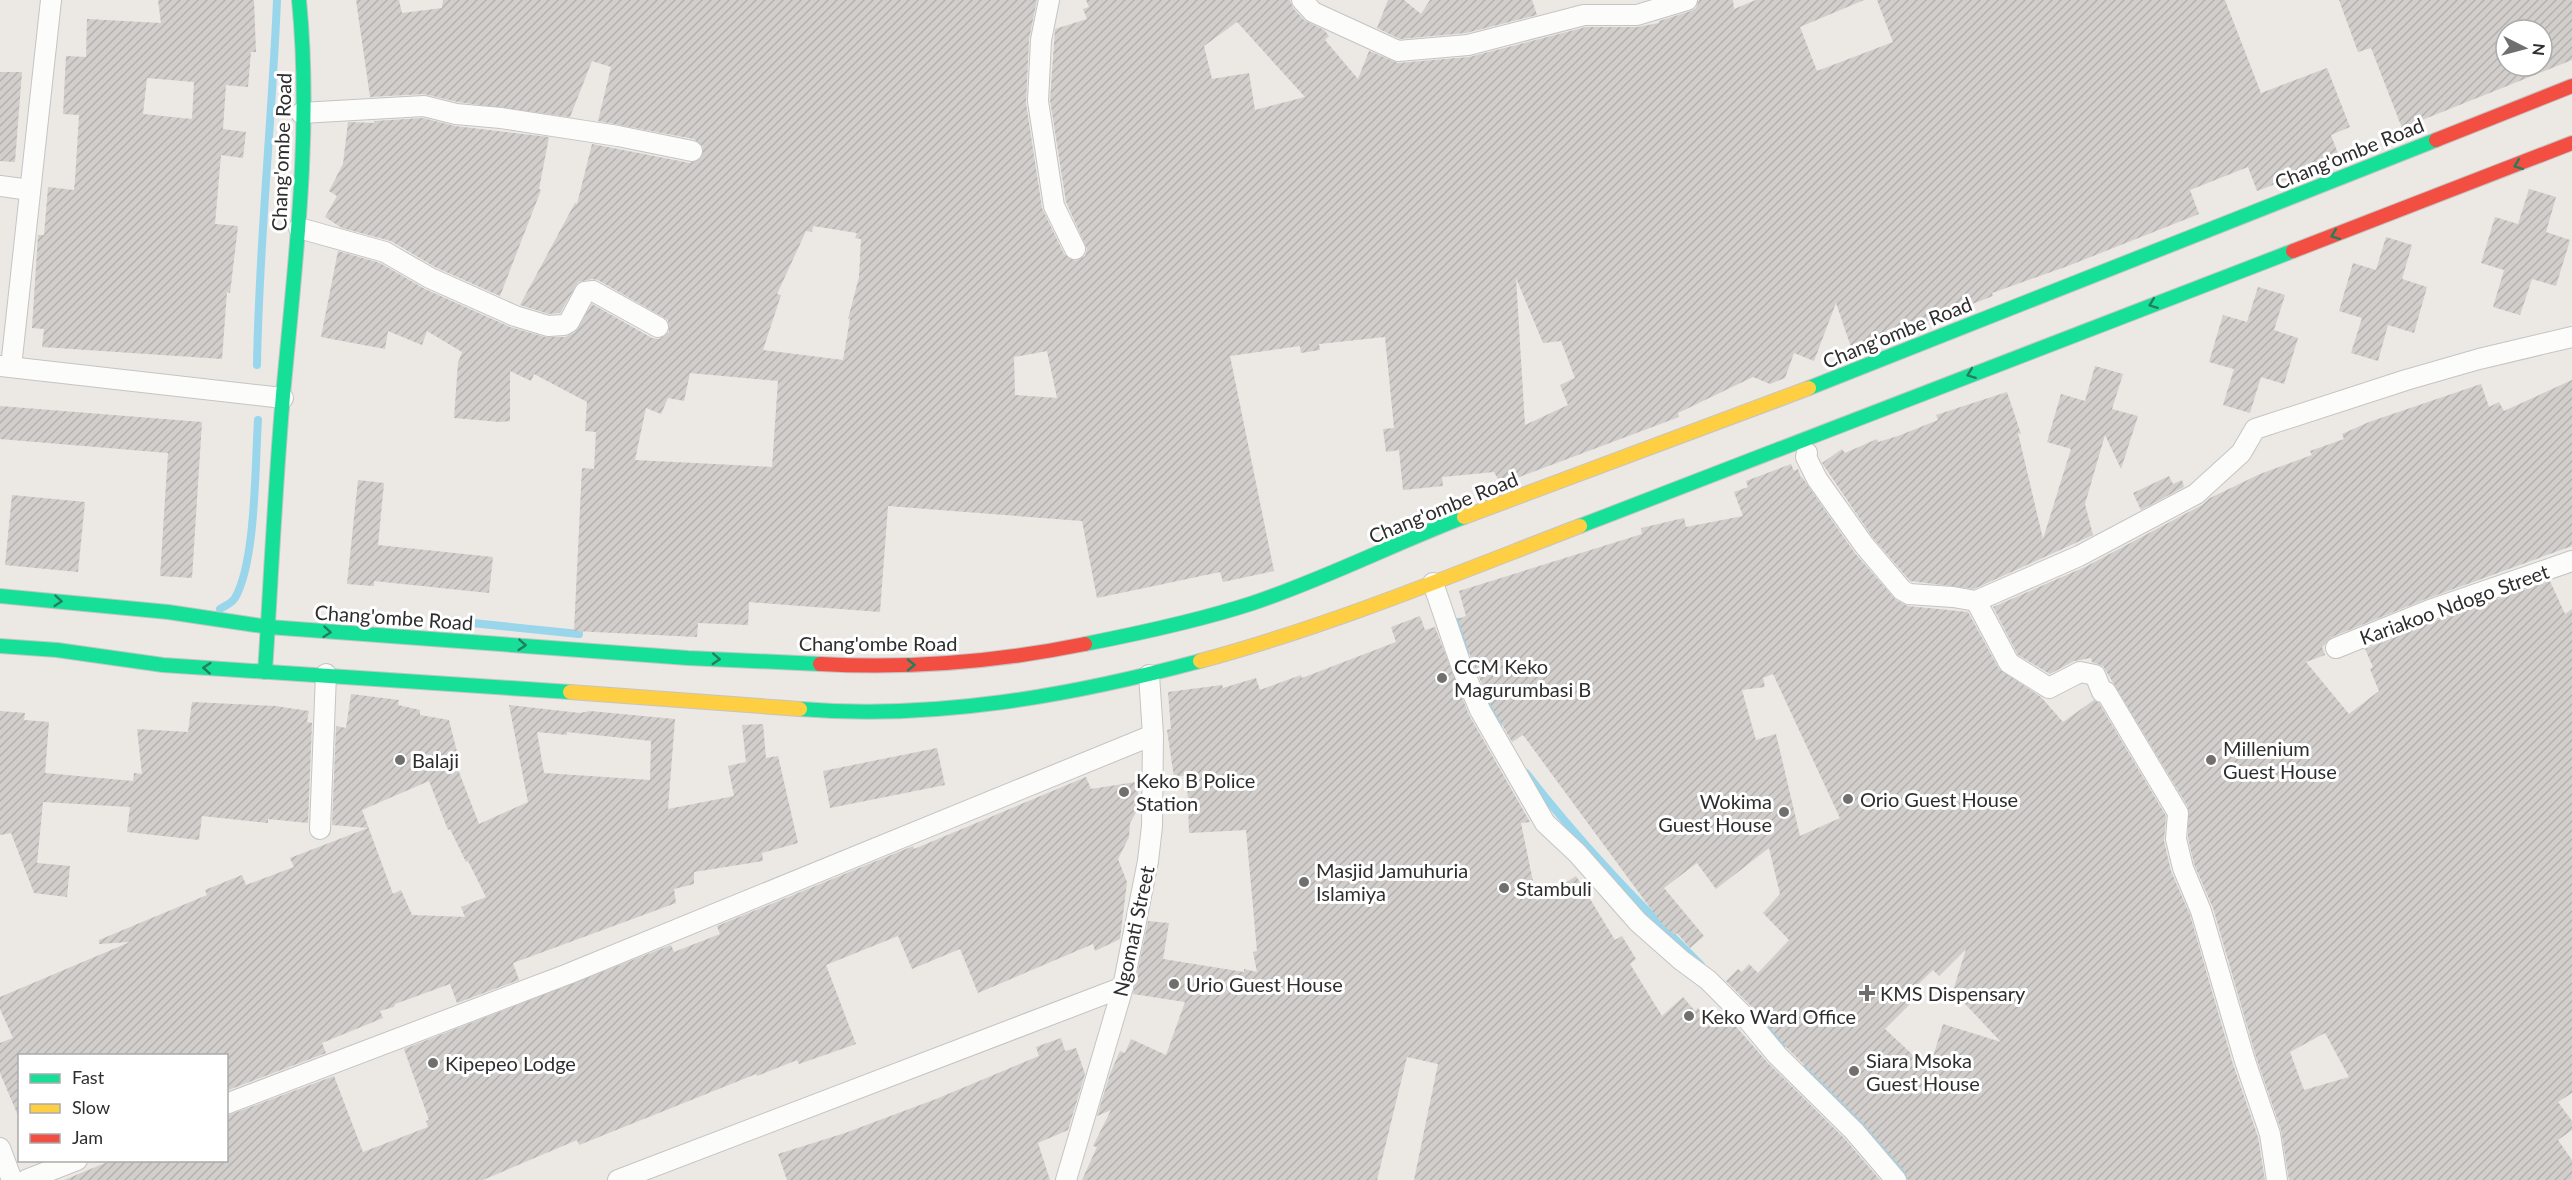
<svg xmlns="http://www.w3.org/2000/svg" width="2572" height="1180" font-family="Lato,sans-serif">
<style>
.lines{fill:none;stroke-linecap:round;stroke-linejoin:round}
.stream{stroke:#99d6ec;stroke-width:8}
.building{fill:url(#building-hatch);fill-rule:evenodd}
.street-casing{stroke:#c5c4c5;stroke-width:22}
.fast-casing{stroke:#c5c4c5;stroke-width:16}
.slow-casing{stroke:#c5c4c5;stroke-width:16}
.jam-casing{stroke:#c5c4c5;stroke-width:16}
.street{stroke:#fcfcfb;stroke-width:20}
.fast{stroke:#16e098;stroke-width:14}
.slow{stroke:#ffcf43;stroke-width:14}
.jam{stroke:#f24e42;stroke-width:14}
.oneway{stroke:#237e5e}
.poi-dot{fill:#706f6e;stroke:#fff;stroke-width:2}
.labels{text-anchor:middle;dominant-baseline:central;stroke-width:6;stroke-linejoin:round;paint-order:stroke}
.street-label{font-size:20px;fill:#2e2e2e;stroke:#fff}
.poi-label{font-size:20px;fill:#2e2e2e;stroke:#fff;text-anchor:start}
</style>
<defs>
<pattern id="building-hatch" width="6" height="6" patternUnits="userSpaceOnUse" patternTransform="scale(1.5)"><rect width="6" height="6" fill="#d1cecb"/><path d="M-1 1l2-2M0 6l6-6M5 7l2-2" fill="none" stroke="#b4b1af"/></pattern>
</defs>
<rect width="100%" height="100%" fill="#ece8e4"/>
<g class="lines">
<g class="stream">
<path d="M257,365C259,243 272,122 277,0"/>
<path d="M220,609C225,606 232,603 235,598C256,562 255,465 258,420"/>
<path d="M434,619L579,634"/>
<path d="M1458,622L1471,650"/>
<path d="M1487,692L1498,723"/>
<path d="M1526,773C1579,842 1639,904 1701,965"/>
<path d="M1762,1023L1784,1043"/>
<path d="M1807,1067L1869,1132L1881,1149L1914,1180"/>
</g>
</g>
<g class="building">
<path d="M158,0H254L256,52H251L248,87L226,85L223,129L246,132L243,158L221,155L215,224L238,226L230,293L227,292L222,359L42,347L44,329L32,328L38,235H44L48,187L74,190L75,180L79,115L63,114L66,56L86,57L87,19L161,23ZM147,78L194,82L192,119L143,114Z"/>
<path d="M356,0H399L402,13L442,8L443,0H1037L1029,39L1026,103L1042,208L1064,254L1075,261L1085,256L1087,249L1066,202L1050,100L1055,29L1087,19L1083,9L1089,7L1086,0H1290L1293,8L1304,20L1324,30L1329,36L1325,40L1358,79L1369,51L1398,63L1469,57L1586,27H1637L1659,23V21L1691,11L1696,8L1699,0H1733L1734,9L1756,0H1864L1800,27L1817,71L1893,42L1877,0H2225L2261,93L2327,68L2350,127L2331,135L2340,159L2257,191L2248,167L2190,190L2199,214L2068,266L1992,293L1993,296L1852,350L1836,303L1814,361L1794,353L1785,378L1770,384L1753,377L1678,413L1679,417L1501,484L1494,472L1442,477L1443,486L1403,490L1399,450L1386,452L1383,429L1394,428L1385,337L1319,344L1320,350L1301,353L1300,346L1230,356L1274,571L1223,582L1220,572L1097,598L1082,521L888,506L880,612L749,602L748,625L698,623L697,637L574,631L582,468L594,469L596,432L585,431L587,402L534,374L531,381L510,371V421L500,422L454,418L458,363L462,352L427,331L422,345L388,331L385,349L321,337L338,251L380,263L425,289L510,327L545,337H565L575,332L592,304L652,338L659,339L669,332L668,320L598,280L592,279L578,282L560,313L549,314L520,305L575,203L577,204L592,144L690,163L701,158L703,147L694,139L598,121L611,67L592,61L570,117L458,102L424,94L370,97ZM1237,22L1305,97L1255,110L1249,73L1212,79L1204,46ZM813,226L857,233L855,238L861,239L859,277L848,319H850L843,360L763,350L781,295L777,294L806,231L812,232ZM1516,278L1543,343L1561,341L1575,378L1560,385L1568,405L1525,425ZM1047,351L1057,398L1015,395L1014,357ZM690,373L778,381L772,467L635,460L646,408L661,414L668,398L684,401Z"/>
<path d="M1388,0H1404L1421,14L1430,0H1532L1537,15L1466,33L1400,39L1377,28Z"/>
<path d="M2339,0H2572V60L2402,128L2371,48L2358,52ZM2506,30H2542V66H2506Z"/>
<path d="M0,72H22L15,162L0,161Z"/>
<path d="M423,118L455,126L549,137L539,189L541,190L500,296L435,267L391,241L342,228L325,217L337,196L329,191L343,164L348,122L374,123V121Z"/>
<path d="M2529,189L2556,197L2546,232L2570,240L2556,286L2532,279L2520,315L2493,307L2504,270L2481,263L2495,217L2518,224Z"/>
<path d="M2386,237L2412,245L2402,279L2427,287L2414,333L2388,325L2378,361L2351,353L2362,318L2339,311L2353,263L2376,270Z"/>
<path d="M2258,287L2285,295L2274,330L2298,338L2284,384L2261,377L2250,413L2223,405L2234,369L2209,362L2223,315L2247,322Z"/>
<path d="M2095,366L2123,374L2112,409L2138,416L2121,469L2105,435L2085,504L2093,535L1974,589L1910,581L1873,538L1822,463L1842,449L1845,453L1877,439L1878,442L1898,436L1938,420L1936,415L2007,392L2021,434L2018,433L2043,539L2071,449L2047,442L2061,394L2085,401Z"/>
<path d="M2572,380V546L2426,599L2332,637L2322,647L2325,655L2306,662L2349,714L2379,691L2370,669L2373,667L2365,649L2434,621L2550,581L2565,614L2572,609V1093L2558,1102L2572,1121V1130L2558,1140L2572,1160V1180H2289L2281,1130L2256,1057L2213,908L2194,864L2188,838V807L2103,666L2092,662L2091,658L2074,661L2050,674L2018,655L1993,607L2085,567L2202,505L2210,498L2260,474L2312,455L2310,451L2344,439L2342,434L2369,422L2481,384L2489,407L2499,402L2504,411ZM2325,1033L2349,1077L2304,1090L2290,1052Z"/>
<path d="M0,406L202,422L192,578L160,576L168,453L0,439Z"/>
<path d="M1791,464L1794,471L1798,469L1801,478L1802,477L1854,552L1896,600L1908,606L1968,612L1999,669L2041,697L2063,722L2094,700L2099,703L2166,816L2164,841L2171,871L2190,915L2233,1064L2258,1137L2265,1180H1908L1905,1172L1863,1123L1786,1047L1757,1012L1726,981L1738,969L1742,972L1749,964L1758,973L1789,940L1763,913L1780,894L1769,848L1716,889L1697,863L1664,888L1704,936L1690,948L1677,933L1674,935L1662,924L1523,735L1512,742L1491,705L1472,661L1458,619L1466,616L1459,591L1642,534L1641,528L1684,518L1686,527L1743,516L1734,492L1748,487L1746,481ZM1773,674L1840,818L1800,836L1776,734L1756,740L1742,690L1765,687L1763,678ZM1966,949L1953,991L2001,1042L1943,1024L1929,1070L1885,1029L1910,1004L1904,998L1933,970L1939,976Z"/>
<path d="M2169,476L2173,484L2182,480L2184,487L2141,510L2133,493Z"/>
<path d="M358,480L384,483L378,545L493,557L489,593L374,581V586L347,584Z"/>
<path d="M12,495L85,502L78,572L5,565Z"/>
<path d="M1420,616L1425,630L1435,627L1469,715L1530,822L1521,823L1537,901L1576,876L1615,940L1622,936L1636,959L1630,964L1662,1016L1683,997L1695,1011L1698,1008L1711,1025L1725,1014L1768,1063L1845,1139L1880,1180H1414L1438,1064L1407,1057L1377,1180H1082L1097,1147L1093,1146L1111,1110L1097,1116L1110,1074L1120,1051L1125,1053L1131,1039L1166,1055L1185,1002L1133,994L1148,921L1169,923L1163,959L1244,972V969L1257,972L1253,952L1257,951L1246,830L1189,833L1187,775L1174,777L1167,730L1171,729L1168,692L1222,685L1223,688L1256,678L1260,690L1301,675L1302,678L1396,642L1391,627Z"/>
<path d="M351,694L399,700L398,705L420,710V715L449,720L457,752L459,772L479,824L528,802L509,705L580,713L590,711L675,719L668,809L734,796L728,766L746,762L742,725L763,724L766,758L778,756L798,843L762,853L763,861L694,872V884L674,889L676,903L513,963L519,980L457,1003L450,984L395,1004L394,1007L380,1011L383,1018L322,1043L326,1053L226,1091V1056H20L19,1118L0,1073V1043L13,1038L0,1009V997L130,942L99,944V940L207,895L205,890L242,875L246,885L294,867L290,858L368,828L332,825L336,726L346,728ZM537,732L567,735V732L651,741L650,780L544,773ZM429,781L448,830L450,829L466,862L468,861L486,897L461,907L465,917L412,915L401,890L393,894L362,810Z"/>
<path d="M192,702L275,706L309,711L307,722L312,723L308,823L268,819V823L202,816L199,840L127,832L130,807L43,802L37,863L70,866L67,897L34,893L11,833L0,835V711L25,713L24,720L49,722L45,773L133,781L134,773L142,774L137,729L188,732Z"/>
<path d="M937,748L945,785L830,808L823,771Z"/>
<path d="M1086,777L1091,789L1136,782L1140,805L1130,823L1129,837L1118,859L1127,882L1120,939L1095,951L1093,944L978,993L960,949L912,969L898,936L826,965L856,1044L799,1064L797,1060L757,1076L756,1074L579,1145L577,1140L483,1180H64L110,1161H226V1116L334,1076L363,1152L428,1127L426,1121L429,1120L404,1049L671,945L674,952L720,934L717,926L913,846L914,849Z"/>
<path d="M1061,1038L1065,1051L1076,1048L1085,1074L1068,1130L1038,1143L1050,1180H787L778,1154L845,1133L936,1099L1039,1056L1036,1047Z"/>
</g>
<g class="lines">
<g class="street-casing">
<g id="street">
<path d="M1049,0L1041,40L1038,101L1054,206L1075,249"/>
<path d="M1302,0L1313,12L1398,51L1468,45L1584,15H1637L1687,0"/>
<path d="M301,113L424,106L456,114L501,118L618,136L692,151"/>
<path d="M0,186L30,190"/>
<path d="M299,228L385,252L430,278L515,316L548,326L564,325L569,322L585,292L593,291L658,327"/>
<path d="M0,366L283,398"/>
<path d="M11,367L51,0"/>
<path d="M1807,453L1806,457L1817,479L1864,545L1902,590L1909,594L1953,597L1976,601L2079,556L2196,494L2241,453L2255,429L2406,380L2479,359L2572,337"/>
<path d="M1433,583L1461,665L1480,710L1545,823L1577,853L1638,922L1681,960L1708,980L1748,1020L1777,1055L1854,1131L1896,1180"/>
<path d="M1976,601L2009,663L2049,688L2080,672L2095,675L2102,692H2106L2178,813L2176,839L2183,868L2201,911L2245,1061L2270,1134L2277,1180"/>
<path d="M2336,648L2430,610L2572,561"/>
<path d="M320,829L326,674"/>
<path d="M226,1104L568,974L1153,735"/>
<path d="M0,1148L12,1180"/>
<path d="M26,1180L77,1160"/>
<path d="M618,1180L1123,987"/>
<path d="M1066,1180L1123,987L1148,861L1152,826L1153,735L1149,675"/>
</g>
</g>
<g class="fast-casing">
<g id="fast">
<path d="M1809,388L2436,140"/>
<path d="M1580,526L2293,251"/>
<path d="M0,596L168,612L269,627L688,658L820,664"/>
<path d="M1085,644C1141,633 1198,621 1253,603C1325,579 1393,544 1464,517"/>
<path d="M0,646L57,650L163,665L570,692"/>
<path d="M265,672C271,580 275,487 283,395C295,264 312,131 299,0"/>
<path d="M800,709C934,720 1070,696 1200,661"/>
</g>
</g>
<g class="slow-casing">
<g id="slow">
<path d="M1464,517L1809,388"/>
<path d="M1200,661C1330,626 1455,574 1580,526"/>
<path d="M570,692L800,709"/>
</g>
</g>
<g class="jam-casing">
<g id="jam">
<path d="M2436,140L2572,86"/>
<path d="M2293,251L2572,143"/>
<path d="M820,664C909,669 997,662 1085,644"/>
</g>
</g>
<use href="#street" class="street"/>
<use href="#fast" class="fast"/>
<use href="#slow" class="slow"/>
<use href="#jam" class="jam"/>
</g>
<defs><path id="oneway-chevron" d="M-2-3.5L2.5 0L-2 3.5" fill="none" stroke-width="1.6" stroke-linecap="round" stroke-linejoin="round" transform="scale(1.5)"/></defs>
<g class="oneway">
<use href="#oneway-chevron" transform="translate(2518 165) rotate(159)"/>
<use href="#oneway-chevron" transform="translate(2335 235) rotate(159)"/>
<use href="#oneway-chevron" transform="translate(2153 304) rotate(159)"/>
<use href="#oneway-chevron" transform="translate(1971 374) rotate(159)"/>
<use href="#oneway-chevron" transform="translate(58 601) rotate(5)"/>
<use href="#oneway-chevron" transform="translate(327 632) rotate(5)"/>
<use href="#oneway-chevron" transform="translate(522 645) rotate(4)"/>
<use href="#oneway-chevron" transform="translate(716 659) rotate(3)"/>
<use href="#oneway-chevron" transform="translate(911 665)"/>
<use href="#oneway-chevron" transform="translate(207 668) rotate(-176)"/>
</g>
<g class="poi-dot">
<circle cx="1442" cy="678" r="6"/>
<circle cx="400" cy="760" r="6"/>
<circle cx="2211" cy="760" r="6"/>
<circle cx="1124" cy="792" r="6"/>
<circle cx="1848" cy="799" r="6"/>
<circle cx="1784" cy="812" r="6"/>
<circle cx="1304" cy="882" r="6"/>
<circle cx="1504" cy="888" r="6"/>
<circle cx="1174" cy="984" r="6"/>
<path d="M1864 984h6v6h6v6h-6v6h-6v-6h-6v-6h6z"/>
<circle cx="1689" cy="1016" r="6"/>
<circle cx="433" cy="1063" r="6"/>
<circle cx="1854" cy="1071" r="6"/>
</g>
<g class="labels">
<g class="street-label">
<text transform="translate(281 152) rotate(-88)">Chang'ombe Road</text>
<text transform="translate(2349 153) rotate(-22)">Chang'ombe Road</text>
<text transform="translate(1897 332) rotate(-22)">Chang'ombe Road</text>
<text transform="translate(1443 507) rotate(-22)">Chang'ombe Road</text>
<text transform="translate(2454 604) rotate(-20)">Kariakoo Ndogo Street</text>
<text transform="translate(394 617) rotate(4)">Chang'ombe Road</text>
<text x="878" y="643">Chang'ombe Road</text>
<text transform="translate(1133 931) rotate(-78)">Ngomati Street</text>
</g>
<g class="poi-label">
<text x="1454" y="666">CCM Keko<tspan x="1454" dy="23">Magurumbasi B</tspan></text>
<text x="2223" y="748">Millenium<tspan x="2223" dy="23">Guest House</tspan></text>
<text x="412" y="760">Balaji</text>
<text x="1136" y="780">Keko B Police<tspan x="1136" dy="23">Station</tspan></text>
<text x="1860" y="799">Orio Guest House</text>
<text x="1772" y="801" text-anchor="end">Wokima<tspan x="1772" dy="23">Guest House</tspan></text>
<text x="1316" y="870">Masjid Jamuhuria<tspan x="1316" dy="23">Islamiya</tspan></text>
<text x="1516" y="888">Stambuli</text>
<text x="1186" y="984">Urio Guest House</text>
<text x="1880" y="993">KMS Dispensary</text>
<text x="1701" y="1016">Keko Ward Office</text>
<text x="1866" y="1060">Siara Msoka<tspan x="1866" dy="23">Guest House</tspan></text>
<text x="445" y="1063">Kipepeo Lodge</text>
</g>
</g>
<rect x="18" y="1054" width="210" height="108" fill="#ffffff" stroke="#ababab" stroke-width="1.5"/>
<rect x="30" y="1074" width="30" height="9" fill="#16e098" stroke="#ababab" stroke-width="1.5"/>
<text x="72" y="1084" font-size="18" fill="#2e2e2e">Fast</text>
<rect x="30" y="1104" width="30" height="9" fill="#ffcf43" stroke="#ababab" stroke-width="1.5"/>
<text x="72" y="1114" font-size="18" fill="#2e2e2e">Slow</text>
<rect x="30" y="1134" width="30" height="9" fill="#f24e42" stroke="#ababab" stroke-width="1.5"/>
<text x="72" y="1144" font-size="18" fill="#2e2e2e">Jam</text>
<g transform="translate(2524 48) rotate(96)"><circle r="28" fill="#ffffff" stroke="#ababab" stroke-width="1.5"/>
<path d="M0-4.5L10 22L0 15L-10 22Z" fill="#706f6e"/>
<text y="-9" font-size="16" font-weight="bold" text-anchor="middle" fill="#2e2e2e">N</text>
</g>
</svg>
